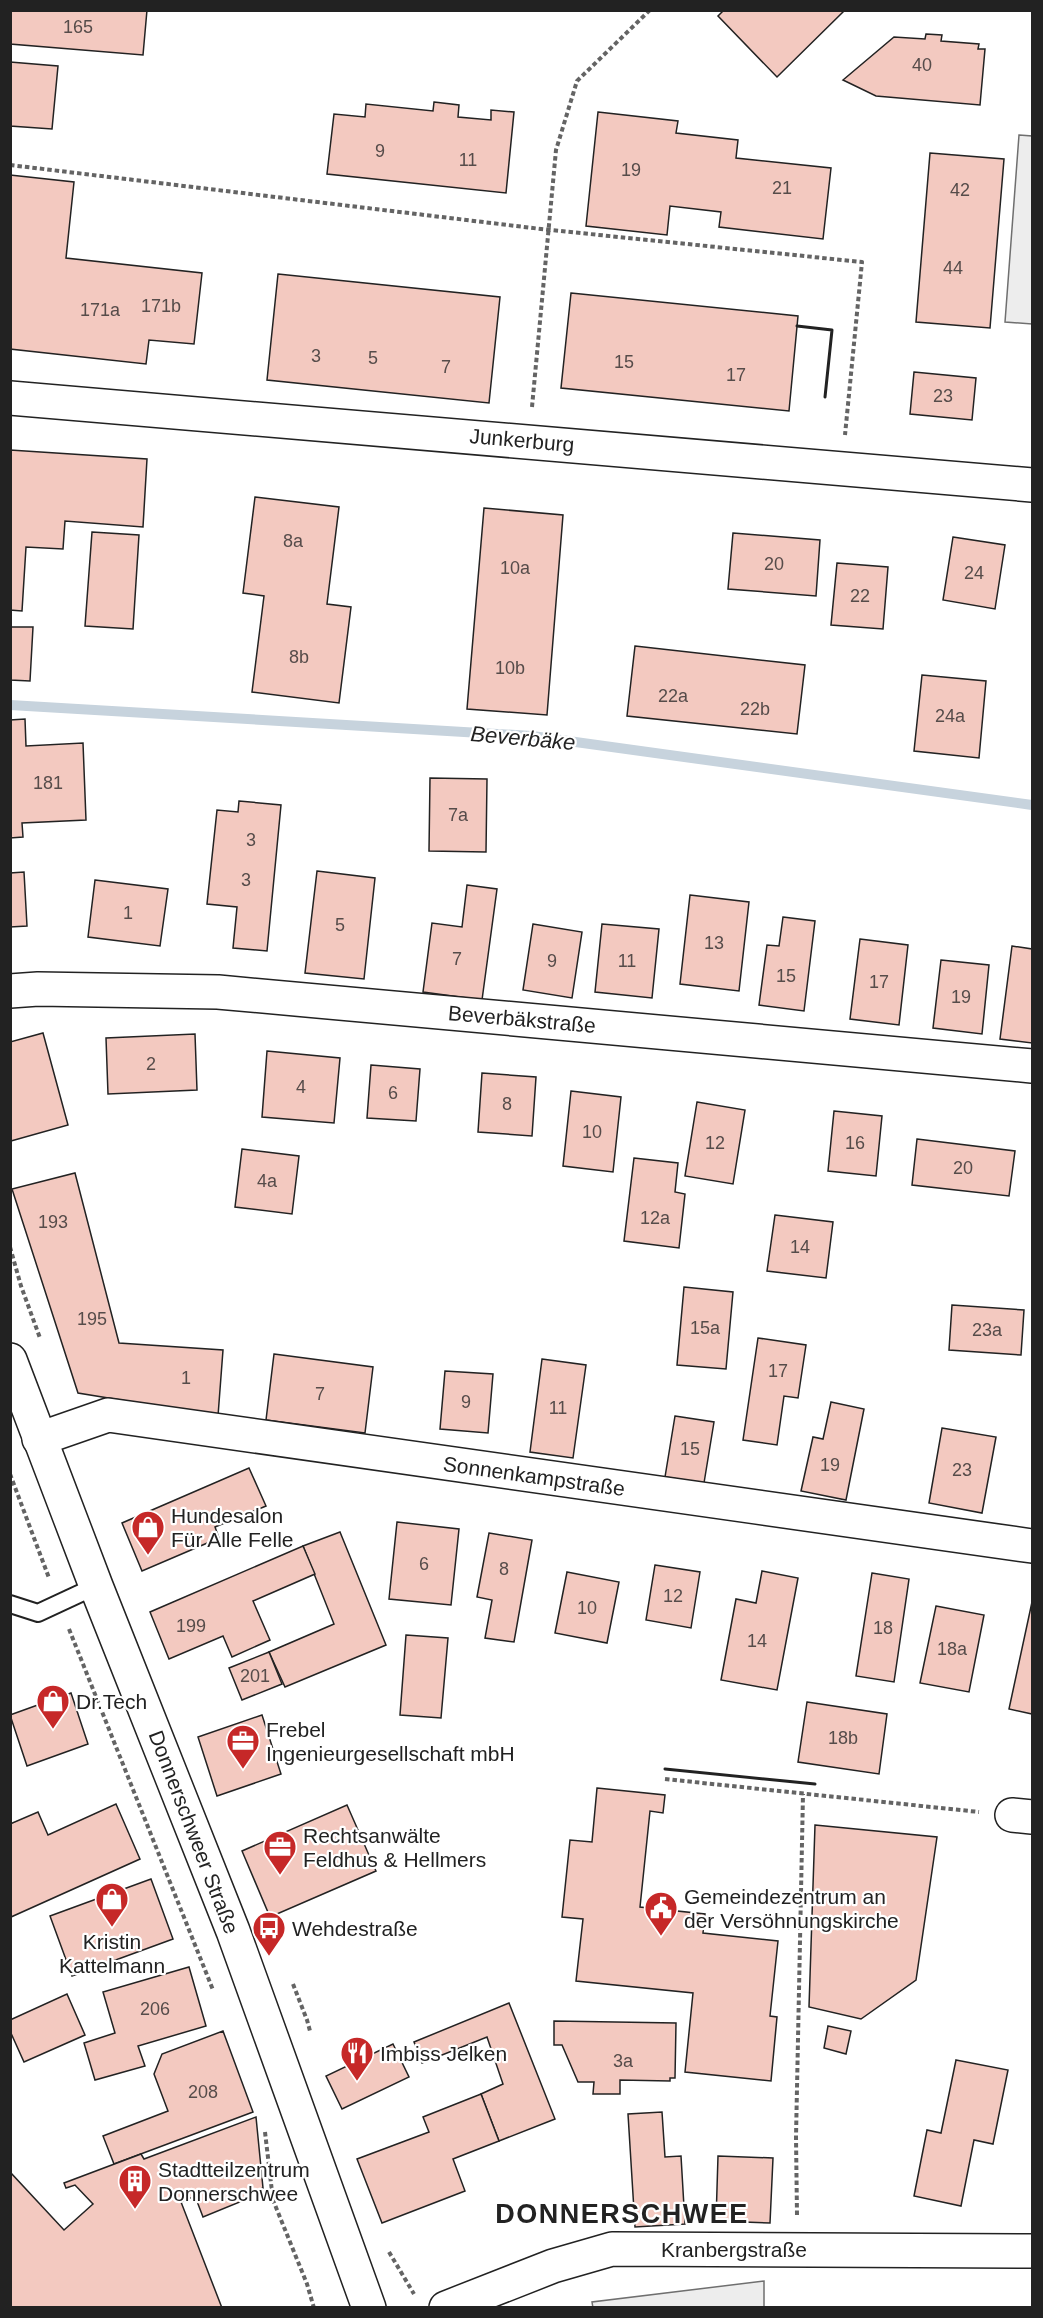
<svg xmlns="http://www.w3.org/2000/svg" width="1043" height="2318" font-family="Helvetica,sans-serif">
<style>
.parking{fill:#ededed;stroke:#6f6f6f;stroke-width:1.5}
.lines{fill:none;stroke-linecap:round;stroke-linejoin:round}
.stream{stroke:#c7d3dd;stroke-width:10}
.building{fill:#f3c9c0;stroke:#222;stroke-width:1.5}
.lane-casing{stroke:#222;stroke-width:20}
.street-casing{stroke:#222;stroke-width:36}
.secondary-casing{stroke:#222;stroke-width:36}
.path{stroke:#646464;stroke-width:4;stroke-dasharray:4.5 3;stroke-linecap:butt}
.lane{stroke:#fff;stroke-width:16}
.street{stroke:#fff;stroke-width:33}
.secondary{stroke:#fff;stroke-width:33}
.wall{stroke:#222;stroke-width:3}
.labels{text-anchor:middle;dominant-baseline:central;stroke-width:4.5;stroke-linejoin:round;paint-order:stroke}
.number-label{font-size:18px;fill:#564c4a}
.street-label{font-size:21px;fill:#222;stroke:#fff}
.poi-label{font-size:21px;fill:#222;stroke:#fff;text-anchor:start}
.water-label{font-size:22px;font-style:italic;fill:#222;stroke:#fff}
.district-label{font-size:27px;font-weight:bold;letter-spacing:1.5px;fill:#222;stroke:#fff}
</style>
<rect width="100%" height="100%" fill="#fff"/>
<g class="parking">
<path d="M1019,135L1032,136V324L1005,322Z"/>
<path d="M764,2281V2307L593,2308L592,2302Z"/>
</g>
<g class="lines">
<path class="stream" d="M10,705L532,736L1032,805"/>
</g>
<g class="building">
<path d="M10,10H147L143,55L10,44Z"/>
<path d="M724,10H845L777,77L718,16Z"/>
<path d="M926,34L942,35L941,41L979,44L978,49H985L980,105L876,96L843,80L894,37L925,39Z"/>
<path d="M10,62L58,66L52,129L10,126Z"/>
<path d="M434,102L459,105L458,117L491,120V110L514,112L506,193L327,174L334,114L365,117L366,104L433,111Z"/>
<path d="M598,112L678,121L676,133L738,140L736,158L831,168L823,239L719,227L721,212L670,206L667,235L586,226Z"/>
<path d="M930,153L1004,159L990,328L916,322Z"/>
<path d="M10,175L74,182L66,258L202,273L194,344L149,340L146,364L10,349Z"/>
<path d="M278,274L500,297L489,403L267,380Z"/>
<path d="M571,293L798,316L789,411L561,388Z"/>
<path d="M914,372L976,378L972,420L910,414Z"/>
<path d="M10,450L147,459L143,527L65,521L63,549L26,547L22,611L10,610Z"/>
<path d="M255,497L339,507L327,604L351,607L339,703L252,692L264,596L243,593Z"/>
<path d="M484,508L563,515L547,715L467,709Z"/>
<path d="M92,532L139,535L133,629L85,626Z"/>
<path d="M733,533L820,540L816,596L728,589Z"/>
<path d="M953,537L1005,545L995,609L943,600Z"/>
<path d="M837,563L888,567L883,629L831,625Z"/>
<path d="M10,627H33L30,681L10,680Z"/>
<path d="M635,646L805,665L797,734L627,716Z"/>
<path d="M922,675L986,681L979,758L914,751Z"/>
<path d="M25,719L26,746L83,743L86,820L22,823L23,837L10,838V720Z"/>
<path d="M430,778L487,779L486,852L429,851Z"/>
<path d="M239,801L281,805L267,951L233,948L237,907L207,904L217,810L238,812Z"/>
<path d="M317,871L375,878L364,979L305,973Z"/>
<path d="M24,872L27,926L10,927V873Z"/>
<path d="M95,880L168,889L160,946L88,937Z"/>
<path d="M467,885L497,889L482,1000L423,992L432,923L462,927Z"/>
<path d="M690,895L749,902L739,991L680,984Z"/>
<path d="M783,917L815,921L804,1011L759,1005L767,945L779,946Z"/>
<path d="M533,924L582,932L572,998L523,990Z"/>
<path d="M602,924L659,929L652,998L595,992Z"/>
<path d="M860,939L908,945L899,1025L850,1019Z"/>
<path d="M1012,946L1032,949V1043L1000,1039Z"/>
<path d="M941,960L989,965L982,1034L933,1028Z"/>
<path d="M43,1033L68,1125L11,1141L10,1042Z"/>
<path d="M195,1034L197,1090L108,1094L106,1038Z"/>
<path d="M267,1051L340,1058L334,1123L262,1117Z"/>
<path d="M371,1065L420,1069L416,1121L367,1118Z"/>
<path d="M482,1073L536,1077L532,1136L478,1132Z"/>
<path d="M571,1091L621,1097L613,1172L563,1166Z"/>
<path d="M697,1102L745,1110L733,1184L685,1176Z"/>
<path d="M834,1111L882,1116L876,1176L828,1171Z"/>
<path d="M917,1139L1015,1151L1009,1196L912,1185Z"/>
<path d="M242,1149L299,1156L292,1214L235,1207Z"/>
<path d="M634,1158L678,1163L675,1192L685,1194L679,1248L624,1241Z"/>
<path d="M75,1173L119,1343L223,1350L218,1416L78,1393L12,1189Z"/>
<path d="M775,1215L833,1222L826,1278L767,1271Z"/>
<path d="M684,1287L733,1292L726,1369L677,1365Z"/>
<path d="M952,1305L1024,1310L1021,1355L949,1350Z"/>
<path d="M758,1338L806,1345L798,1398L784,1396L777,1445L743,1440Z"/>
<path d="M274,1354L373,1367L365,1433L266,1420Z"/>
<path d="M542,1359L586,1365L573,1458L530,1452Z"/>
<path d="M445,1371L493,1374L488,1433L440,1429Z"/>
<path d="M831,1402L864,1409L846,1500L801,1491L813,1437L823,1439Z"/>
<path d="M675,1416L714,1422L704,1483L665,1477Z"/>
<path d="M942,1428L996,1437L982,1513L929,1503Z"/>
<path d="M249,1468L266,1506L215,1527L219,1538L142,1571L122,1523Z"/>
<path d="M397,1522L459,1529L451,1605L389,1599Z"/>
<path d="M340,1532L386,1645L285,1687L269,1652L334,1624L303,1546Z"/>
<path d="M489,1533L532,1540L514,1642L485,1638L492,1600L477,1597Z"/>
<path d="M303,1546L315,1574L253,1601L270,1640L232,1657L223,1636L169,1659L150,1612Z"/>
<path d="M655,1565L700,1572L691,1628L646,1620Z"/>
<path d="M762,1571L798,1578L777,1690L721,1680L736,1599L756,1603Z"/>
<path d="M567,1572L619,1582L607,1643L555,1633Z"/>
<path d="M872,1573L909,1579L894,1682L856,1676Z"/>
<path d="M1032,1602V1714L1009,1709Z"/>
<path d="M936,1606L984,1615L969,1692L920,1683Z"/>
<path d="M406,1635L448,1638L441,1718L400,1715Z"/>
<path d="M269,1652L282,1684L242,1700L229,1668Z"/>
<path d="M71,1693L88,1744L27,1766L10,1715Z"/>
<path d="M807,1702L887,1714L879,1774L798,1762Z"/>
<path d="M262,1715L281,1774L217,1796L198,1737Z"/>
<path d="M597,1788L665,1795L663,1813L650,1811L640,1907L705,1914L703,1933L778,1941L770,2016L777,2017L771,2081L685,2072L693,1993L576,1981L583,1919L562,1917L570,1840L592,1842Z"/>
<path d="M116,1804L140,1859L11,1917L10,1824L38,1812L48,1835Z"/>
<path d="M347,1805L376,1871L270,1917L242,1851Z"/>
<path d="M815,1825L937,1837L916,1980L861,2019L809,2007Z"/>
<path d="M151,1879L173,1939L72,1976L50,1916Z"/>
<path d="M189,1967L206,2026L138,2046L145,2066L95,2080L84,2043L115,2033L103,1992Z"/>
<path d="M67,1994L85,2035L24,2062L10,2031V2020Z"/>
<path d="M509,2003L555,2119L499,2141L481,2094L503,2084L487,2037L422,2063L414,2042Z"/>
<path d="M554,2021L676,2023L675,2078H670V2081L620,2080V2094H593L594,2082H578L562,2045H554Z"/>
<path d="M828,2026L851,2031L846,2054L824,2048Z"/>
<path d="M223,2031L253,2112L114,2164L103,2136L168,2111L154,2074L162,2054Z"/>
<path d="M393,2044L409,2077L342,2109L326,2076Z"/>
<path d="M956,2060L1008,2070L993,2144L974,2140L961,2206L914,2196L927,2130L941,2133Z"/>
<path d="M481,2094L499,2141L453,2159L465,2191L382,2223L357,2159L429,2132L423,2117Z"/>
<path d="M662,2112L665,2157L681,2156L685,2224L635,2227L628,2114Z"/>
<path d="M256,2117L263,2188L249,2193L252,2197L203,2217L195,2196L181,2202L222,2308H10V2172L64,2230L93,2204L75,2185L66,2188L64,2183L141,2154L144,2159Z"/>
<path d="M718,2156L773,2158L770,2223L716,2221Z"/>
</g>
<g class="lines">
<g class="lane-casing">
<path id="lane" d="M10,1604L38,1613L96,1586"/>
</g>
<g class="street-casing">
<g id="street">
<path d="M10,398L1032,485"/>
<path d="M10,991L38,989L218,992L1032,1066"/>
<path d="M39,1439L108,1415L1032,1546"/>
<path d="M1012,1815L1032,1817"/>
<path d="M446,2308L553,2266L612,2249L1032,2251"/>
</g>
</g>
<g class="secondary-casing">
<path id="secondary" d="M10,1360L96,1586L233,1931L369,2308"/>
</g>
<g class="path">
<path d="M10,165L541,229L862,262L845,435"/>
<path d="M532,407L556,150L577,81L650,10"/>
<path d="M10,1247L21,1286L40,1338"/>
<path d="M10,1474L49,1578"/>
<path d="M69,1629L213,1990"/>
<path d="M665,1779L979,1812"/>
<path d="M293,1984L307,2020L310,2031"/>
<path d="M265,2132L273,2200L307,2284L314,2308"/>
<path d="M797,2215L796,2137L803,1794"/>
<path d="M389,2252L414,2294"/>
</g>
<use href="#lane" class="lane"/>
<use href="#street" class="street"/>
<use href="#secondary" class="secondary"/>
<g class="wall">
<path d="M797,326L832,330L825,397"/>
<path d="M665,1769L815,1784"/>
</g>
</g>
<defs>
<g id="shop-pin" transform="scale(1.725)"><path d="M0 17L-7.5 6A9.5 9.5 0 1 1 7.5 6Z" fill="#c62828" stroke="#fff"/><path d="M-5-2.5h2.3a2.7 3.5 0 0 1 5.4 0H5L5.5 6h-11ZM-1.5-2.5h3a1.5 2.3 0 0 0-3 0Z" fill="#fff"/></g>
<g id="office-pin" transform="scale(1.725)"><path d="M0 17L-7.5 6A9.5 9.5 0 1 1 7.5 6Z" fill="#c62828" stroke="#fff"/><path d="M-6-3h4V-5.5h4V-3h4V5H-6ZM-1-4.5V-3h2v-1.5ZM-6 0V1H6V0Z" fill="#fff"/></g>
<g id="civic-pin" transform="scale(1.725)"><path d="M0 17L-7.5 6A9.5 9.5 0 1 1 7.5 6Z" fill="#c62828" stroke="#fff"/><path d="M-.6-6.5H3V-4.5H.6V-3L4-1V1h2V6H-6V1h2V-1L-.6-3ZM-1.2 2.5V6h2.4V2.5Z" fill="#fff"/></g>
<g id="bus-pin" transform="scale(1.725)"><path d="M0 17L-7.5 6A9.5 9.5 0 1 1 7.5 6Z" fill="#c62828" stroke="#fff"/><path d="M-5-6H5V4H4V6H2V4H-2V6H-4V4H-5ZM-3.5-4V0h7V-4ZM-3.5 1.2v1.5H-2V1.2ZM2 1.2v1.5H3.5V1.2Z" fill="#fff"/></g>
<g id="restaurant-pin" transform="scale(1.725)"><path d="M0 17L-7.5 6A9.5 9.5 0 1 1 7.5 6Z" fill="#c62828" stroke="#fff"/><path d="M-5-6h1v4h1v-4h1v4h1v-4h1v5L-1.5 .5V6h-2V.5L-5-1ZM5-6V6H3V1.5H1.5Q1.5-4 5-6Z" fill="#fff"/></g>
<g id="building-pin" transform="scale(1.725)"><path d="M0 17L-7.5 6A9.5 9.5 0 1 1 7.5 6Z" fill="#c62828" stroke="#fff"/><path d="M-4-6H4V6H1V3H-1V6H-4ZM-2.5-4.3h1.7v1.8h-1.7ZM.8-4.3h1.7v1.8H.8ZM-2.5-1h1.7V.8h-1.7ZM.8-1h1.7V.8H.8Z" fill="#fff"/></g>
</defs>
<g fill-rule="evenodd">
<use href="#shop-pin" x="148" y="1527"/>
<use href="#shop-pin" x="53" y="1701"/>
<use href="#office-pin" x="243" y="1741"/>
<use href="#office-pin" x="280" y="1847"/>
<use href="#shop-pin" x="112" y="1899"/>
<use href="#civic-pin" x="661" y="1908"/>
<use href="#bus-pin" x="269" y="1928"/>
<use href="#restaurant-pin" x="357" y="2053"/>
<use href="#building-pin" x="135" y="2181"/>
</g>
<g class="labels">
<g class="number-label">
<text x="78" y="27">165</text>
<text x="922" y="65">40</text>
<text x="380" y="151">9</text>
<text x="468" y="160">11</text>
<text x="631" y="170">19</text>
<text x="782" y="188">21</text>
<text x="960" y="190">42</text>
<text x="953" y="268">44</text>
<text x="161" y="306">171b</text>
<text x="100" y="310">171a</text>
<text x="316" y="356">3</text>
<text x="373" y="358">5</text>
<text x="624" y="362">15</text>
<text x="446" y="367">7</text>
<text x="736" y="375">17</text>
<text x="943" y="396">23</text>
<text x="293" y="541">8a</text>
<text x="774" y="564">20</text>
<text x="515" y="568">10a</text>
<text x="974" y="573">24</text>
<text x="860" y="596">22</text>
<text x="299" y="657">8b</text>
<text x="510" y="668">10b</text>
<text x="673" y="696">22a</text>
<text x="755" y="709">22b</text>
<text x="950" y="716">24a</text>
<text x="48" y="783">181</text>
<text x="458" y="815">7a</text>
<text x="251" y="840">3</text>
<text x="246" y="880">3</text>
<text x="128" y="913">1</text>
<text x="340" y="925">5</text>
<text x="714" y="943">13</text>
<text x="457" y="959">7</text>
<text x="552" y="961">9</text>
<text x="627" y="961">11</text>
<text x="786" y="976">15</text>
<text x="879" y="982">17</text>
<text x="961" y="997">19</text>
<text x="151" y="1064">2</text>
<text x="301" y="1087">4</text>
<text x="393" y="1093">6</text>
<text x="507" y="1104">8</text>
<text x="592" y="1132">10</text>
<text x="715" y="1143">12</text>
<text x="855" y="1143">16</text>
<text x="963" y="1168">20</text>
<text x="267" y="1181">4a</text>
<text x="655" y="1218">12a</text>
<text x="53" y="1222">193</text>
<text x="800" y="1247">14</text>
<text x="92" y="1319">195</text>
<text x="705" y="1328">15a</text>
<text x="987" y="1330">23a</text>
<text x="778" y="1371">17</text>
<text x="186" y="1378">1</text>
<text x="320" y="1394">7</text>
<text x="466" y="1402">9</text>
<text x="558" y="1408">11</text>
<text x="690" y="1449">15</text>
<text x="830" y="1465">19</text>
<text x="962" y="1470">23</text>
<text x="424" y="1564">6</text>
<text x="504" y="1569">8</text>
<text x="673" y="1596">12</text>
<text x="587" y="1608">10</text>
<text x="191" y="1626">199</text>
<text x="883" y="1628">18</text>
<text x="757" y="1641">14</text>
<text x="952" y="1649">18a</text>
<text x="255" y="1676">201</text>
<text x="843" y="1738">18b</text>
<text x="155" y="2009">206</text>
<text x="623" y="2061">3a</text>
<text x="203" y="2092">208</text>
</g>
<g class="street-label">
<text transform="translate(522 440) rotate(5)">Junkerburg</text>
<text transform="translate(522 1019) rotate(5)">Beverbäkstraße</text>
<text transform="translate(534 1476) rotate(8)">Sonnenkampstraße</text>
<text transform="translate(194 1832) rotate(69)">Donnerschweer Straße</text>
<text x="734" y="2249">Kranbergstraße</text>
</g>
<g class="poi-label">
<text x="171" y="1515">Hundesalon<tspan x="171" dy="24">Für Alle Felle</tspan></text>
<text x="76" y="1701">Dr.Tech</text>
<text x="266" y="1729">Frebel<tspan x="266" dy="24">Ingenieurgesellschaft mbH</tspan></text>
<text x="303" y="1835">Rechtsanwälte<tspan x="303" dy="24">Feldhus &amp; Hellmers</tspan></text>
<text x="684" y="1896">Gemeindezentrum an<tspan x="684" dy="24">der Versöhnungskirche</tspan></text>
<text x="292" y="1928">Wehdestraße</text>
<text x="112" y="1941" text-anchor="middle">Kristin<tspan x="112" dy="24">Kattelmann</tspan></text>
<text x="380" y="2053">Imbiss Jelken</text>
<text x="158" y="2169">Stadtteilzentrum<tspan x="158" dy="24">Donnerschwee</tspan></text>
</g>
<g class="water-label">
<text transform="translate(523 738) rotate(5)">Beverbäke</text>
</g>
<g class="district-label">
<text x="622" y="2214">DONNERSCHWEE</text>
</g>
</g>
<rect width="1043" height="2318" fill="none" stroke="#222222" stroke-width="24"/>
</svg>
